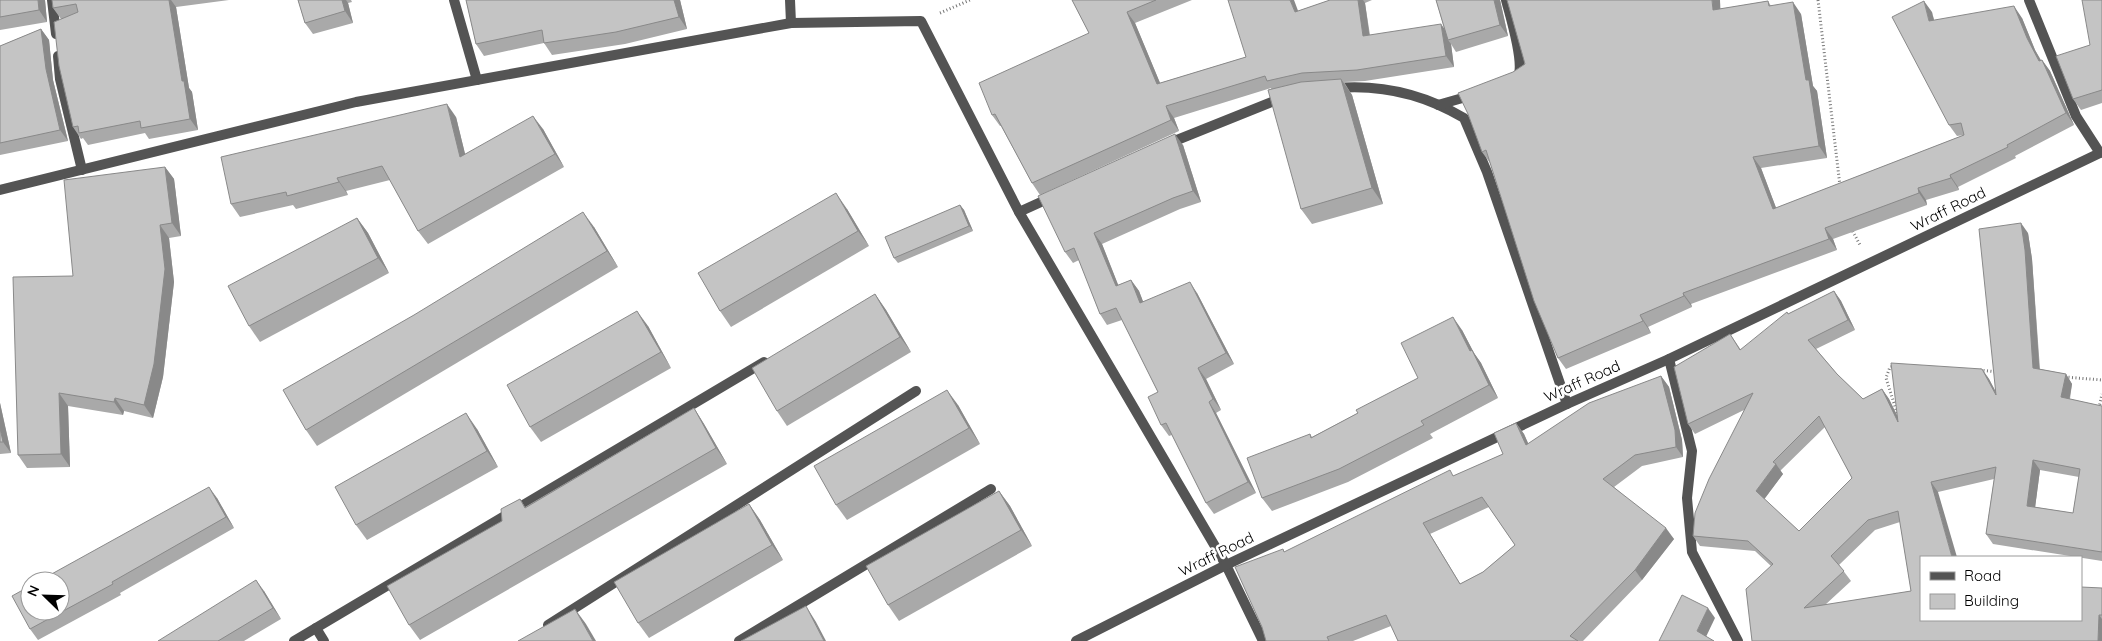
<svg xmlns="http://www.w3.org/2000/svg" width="2102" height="641" font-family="Quicksand,sans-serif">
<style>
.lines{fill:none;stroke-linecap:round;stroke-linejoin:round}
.path{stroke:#767676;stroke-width:3;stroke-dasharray:1 2.5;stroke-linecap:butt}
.minor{stroke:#545454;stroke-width:10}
.wall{fill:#a9a9a9;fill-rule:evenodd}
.shaded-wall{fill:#898989}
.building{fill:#c4c4c4;stroke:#898989;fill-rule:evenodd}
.labels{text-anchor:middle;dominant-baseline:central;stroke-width:5;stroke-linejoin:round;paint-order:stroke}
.street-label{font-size:15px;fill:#000;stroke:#fff}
</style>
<rect width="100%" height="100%" fill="#fff"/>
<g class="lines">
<g class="path">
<path d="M1818,0L1840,186"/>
<path d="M940,13L970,0"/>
<path d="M1851,228L1860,245"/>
<path d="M1895,366L1890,367L1886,378L1898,416"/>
<path d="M1980,370L1997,372"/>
<path d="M2065,377L2102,380"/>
<path d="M2099,408L2102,394"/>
</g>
<g class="minor">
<path d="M52,0L56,34"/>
<path d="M454,0L477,80"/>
<path d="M790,0L791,23"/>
<path d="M1506,0C1510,16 1526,66 1517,78"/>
<path d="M2029,0L2076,116L2100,153"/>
<path d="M58,56L60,79L82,170"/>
<path d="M1335,88C1381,84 1424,94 1464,118L1487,172L1567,404"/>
<path d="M1438,105L1473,95"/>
<path d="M1167,144L1284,97"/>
<path d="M0,190L356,102L791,23L921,21L1019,212L1226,565L1263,641"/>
<path d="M1019,212L1052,197"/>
<path d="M1669,359L1692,451L1687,498L1692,552L1738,641"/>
<path d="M548,625L916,391"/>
<path d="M316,628L324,641"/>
<path d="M294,641L764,362"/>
<path d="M739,641L991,489"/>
<path d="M1076,641L1226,565L1567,404L1669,359L2102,152"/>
</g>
</g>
<g class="wall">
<path d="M0,0H45L47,22L0,30Z"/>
<path d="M52,0H229L176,7L189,88L192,92L198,130L149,139L145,133L88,145L83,138L81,139L73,127L61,19L53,8Z"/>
<path d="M298,0H351L352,2L348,3L353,23L313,34L305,23Z"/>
<path d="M466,0H680L687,29L625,44L552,55L544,43L484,56L476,44Z"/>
<path d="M1072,0H1192L1135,23L1160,83L1246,57L1298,11L1330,0H1372L1365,3L1370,35L1444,28L1436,0H1500L1508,36L1456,52L1451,44L1454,67L1365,81L1344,82L1352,95L1383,204L1312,224L1301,209L1271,88L1174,118L1179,131L1040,195L1032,183L1001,126H1000L992,115L1089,33Z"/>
<path d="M2102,0V103L2081,110L2073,99L2090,45Z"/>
<path d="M1768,1L1771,6L1801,14L1813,86L1817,91L1827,158L1761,168L1776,208L1964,135L1957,136L1949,125L1932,12L1934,20L2022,18L2035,50L2041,60H2042L2050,71L2074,125L2015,156L2016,158L1958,187L1959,190L1926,200L1927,205L1833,239L1837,250L1691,304L1692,307L1648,327L1651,333L1566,369L1558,358L1490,163L1482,152L1513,72L1525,64L1720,9Z"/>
<path d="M41,29L49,40L53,80L68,141L0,155V46Z"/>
<path d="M456,117L465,154L543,129L564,167L428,244L418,231L390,180L346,191L348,195L296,209L293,205L240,217L231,204Z"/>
<path d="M1183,145L1201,202L1180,209L1102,244L1118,285L1131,280L1139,291L1143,302L1197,293L1234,364L1206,379L1221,410L1216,413L1256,493L1214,514L1206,503L1172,435L1169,436L1161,425L1158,392L1122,320L1107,325L1100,314L1079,260L1073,263L1065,252Z"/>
<path d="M165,167L174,179L181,236L169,238L174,282L163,377L153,418L124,411L123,415L68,406L70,467L27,468L18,455L73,276Z"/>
<path d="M960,205L964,210L973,231L898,263L894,258Z"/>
<path d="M847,209L869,246L731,327L720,311Z"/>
<path d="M357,218L368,233L389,273L260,342L249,326Z"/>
<path d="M594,227L618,267L317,446L306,430Z"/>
<path d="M2028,233L2032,259L2040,369L2066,374L2072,384L2070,399L2102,406V561L1993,544L1986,534L1994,479L1938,492L1921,620H2081L2102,588V641H1752L1771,566L1755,551L1700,546L1693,536L1744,410L1695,434L1688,424L1730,334L1741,350L1788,314L1834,291L1841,301L1855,330L1816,349L1837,374L1863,399L1882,389L1889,399L1897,416L1982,369L1989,379L1995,391ZM1825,427L1852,478L1799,531L1764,499L1783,474L1780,471ZM2040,470L2079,477L2073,513L2035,507ZM1900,522L1911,591L1825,605L1851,581L1839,565L1875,530Z"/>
<path d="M875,294L886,310L911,352L787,426L777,411Z"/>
<path d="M648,326L671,368L541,442L530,427Z"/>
<path d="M1462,330L1474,353L1481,363L1498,398L1430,434L1433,438L1348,482L1272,511L1262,498L1310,434L1312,437L1358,413L1418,378Z"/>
<path d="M1661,376L1669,387L1682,440L1683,457L1642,466L1614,487L1674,539L1642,580L1583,641H1398L1391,626L1353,641H1266L1285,552L1503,454L1516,423L1524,434L1528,444ZM1489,507L1515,545L1483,572L1460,584L1430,534Z"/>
<path d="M0,403L11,453L0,454Z"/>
<path d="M958,405L980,444L847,520L836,505Z"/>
<path d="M694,408L704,424L727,464L420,640L409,625L502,521L520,499L525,507Z"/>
<path d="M477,429L498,467L367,540L356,525Z"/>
<path d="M999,491L1010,506L1032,546L899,621L888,605Z"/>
<path d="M217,498L234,528L120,593L121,595L38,640L30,629Z"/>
<path d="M749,504L760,520L783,560L649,638L638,623Z"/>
<path d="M264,591L281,619L244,641H158Z"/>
</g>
<g class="shaded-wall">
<path d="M38,0H45L47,22L39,10Z"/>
<path d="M169,0H171L176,7L189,88L192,92L198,130L190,119L182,81Z"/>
<path d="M342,0H346L348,3L353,23L345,11Z"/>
<path d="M674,0H680L687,29L679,17Z"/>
<path d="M1290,0H1294L1303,24L1295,12Z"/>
<path d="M1358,0H1363L1365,3L1371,47L1363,36Z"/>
<path d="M1494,0H1500L1508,36L1500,25Z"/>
<path d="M1712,0H1720L1721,22L1713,10Z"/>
<path d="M1924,1L1932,12L1937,33L1929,21Z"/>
<path d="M1793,2L1801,14L1813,86L1817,91L1827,158L1819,146L1806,80Z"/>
<path d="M2014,6L2022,18L2035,50L2047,72L2039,61L2027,38Z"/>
<path d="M1127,12L1135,23L1165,95L1157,84Z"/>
<path d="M1441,24L1449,35L1448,40L1451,44L1454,67L1446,56Z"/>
<path d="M41,29L49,40L53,80L68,141L60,130L46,69Z"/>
<path d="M2042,60L2050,71L2074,125L2066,113Z"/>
<path d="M1341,79L1352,95L1383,204L1372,188Z"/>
<path d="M447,104L456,117L469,170L460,157Z"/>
<path d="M1166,106L1174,118L1179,131L1171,120Z"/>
<path d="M533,116L543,129L564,167L555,154Z"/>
<path d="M1175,134L1183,145L1201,202L1193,191Z"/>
<path d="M1753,157L1761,168L1781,221L1773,209Z"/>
<path d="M165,167L174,179L181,236L172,223Z"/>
<path d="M1950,175L1958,187L1959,190L1951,178Z"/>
<path d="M337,178L346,191L348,195L339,182Z"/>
<path d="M1918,188L1926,200L1927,205L1919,193Z"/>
<path d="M836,193L847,209L869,246L858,231Z"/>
<path d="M960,205L964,210L973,231L969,226Z"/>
<path d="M583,212L594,227L618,267L607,251Z"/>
<path d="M357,218L368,233L389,273L378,258Z"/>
<path d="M2021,223L2028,233L2032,259L2040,378L2033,368Z"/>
<path d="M160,225L169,238L174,282L163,377L153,418L144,405Z"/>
<path d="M1825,228L1833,239L1837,250L1829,239Z"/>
<path d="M1094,233L1102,244L1123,297L1116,286Z"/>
<path d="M1131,280L1139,291L1148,314L1140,303Z"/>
<path d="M1190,282L1197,293L1234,364L1226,353Z"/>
<path d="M1834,291L1841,301L1855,330L1848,320Z"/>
<path d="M1683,293L1691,304L1692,307L1684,296Z"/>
<path d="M875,294L886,310L911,352L900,337Z"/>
<path d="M637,311L648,326L671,368L661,352Z"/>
<path d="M1640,315L1648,327L1651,333L1643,321Z"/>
<path d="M1453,317L1462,330L1474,353L1481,363L1498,398L1489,385L1470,351Z"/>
<path d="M1198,368L1206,379L1221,410L1213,399Z"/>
<path d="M1982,369L1989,379L2003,405L1996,395Z"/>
<path d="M2066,374L2072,384L2068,407L2061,397Z"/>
<path d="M1661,376L1669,387L1682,440L1683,457L1676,447Z"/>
<path d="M1882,389L1889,399L1905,431L1898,422Z"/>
<path d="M947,390L958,405L980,444L969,428Z"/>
<path d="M59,393L68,406L70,467L61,454Z"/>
<path d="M115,398L124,411L123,415L114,402Z"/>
<path d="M1209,402L1216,413L1256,493L1248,482Z"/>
<path d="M0,403L11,453L3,442L0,428Z"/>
<path d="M694,408L704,424L727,464L716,448Z"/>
<path d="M466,413L477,429L498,467L487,451Z"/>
<path d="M1516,423L1524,434L1534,456L1526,445Z"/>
<path d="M2033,460L2040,470L2034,516L2027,506Z"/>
<path d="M1776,464L1783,474L1763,501L1756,491Z"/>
<path d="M1931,482L1938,492L1957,557H1952Z"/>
<path d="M209,487L217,498L234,528L226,517Z"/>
<path d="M999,491L1010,506L1032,546L1021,530Z"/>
<path d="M749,504L760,520L783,560L772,545Z"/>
<path d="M1423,523L1430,534L1467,595L1460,584Z"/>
<path d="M1666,528L1674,539L1642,580L1635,570Z"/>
<path d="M256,580L264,591L281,619L273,608Z"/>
<path d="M806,606L816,622L826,641H824Z"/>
<path d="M1708,608L1715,618L1704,641L1697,631Z"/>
<path d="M575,609L586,624L596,641H593Z"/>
<path d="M2099,615L2102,619V641H2098Z"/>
</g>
<g class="building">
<path d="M0,0H38L39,10L0,17Z"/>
<path d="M52,0H169L182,81H184L190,119L141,128L140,121L79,133L78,126L73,127L59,66L54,22L78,12L76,4L53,8Z"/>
<path d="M298,0H342L345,11L305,23Z"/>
<path d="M466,0H674L679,17L616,32L544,43L542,30L476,44Z"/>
<path d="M1072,0H1156L1127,12L1157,84L1246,57L1228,0H1290L1295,12L1330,0H1358L1363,36L1441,24L1446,56L1357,70L1302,73L1267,81L1265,76L1166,106L1171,120L1032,183L995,114L992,115L979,83L1089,33Z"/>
<path d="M1436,0H1494L1500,25L1448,40Z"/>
<path d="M1507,0H1712L1713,10L1768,1L1769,6L1793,2L1806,80H1809L1819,146L1753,157L1773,209L1964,135L1961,123L1949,125L1892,17L1924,1L1929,21L2014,6L2027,38L2039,61L2042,60L2066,113L2007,145L2008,147L1950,175L1951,178L1918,188L1919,193L1825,228L1829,239L1683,293L1684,296L1640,315L1643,321L1558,358L1534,301L1486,150L1482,152L1468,114L1458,93L1513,72L1525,64Z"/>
<path d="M2082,0H2102V90L2073,99L2056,56L2090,45Z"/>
<path d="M41,29L46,69L60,130L0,143V46Z"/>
<path d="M1341,79L1372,188L1301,209L1268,90L1301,82Z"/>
<path d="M447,104L460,157L533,116L555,154L418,231L382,166L337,178L339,182L287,196L286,192L231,204L221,157Z"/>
<path d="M1175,134L1193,191L1173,198L1094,233L1116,286L1131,280L1140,303L1190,282L1226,353L1198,368L1213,399L1209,402L1248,482L1206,503L1166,423L1161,425L1148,397L1158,392L1116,308L1100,314L1074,248L1065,252L1038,196Z"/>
<path d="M165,167L172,223L160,225L165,269L154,364L144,405L115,398L114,402L59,393L61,454L18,455L13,277L73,276L64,180Z"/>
<path d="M836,193L858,231L720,311L698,273Z"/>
<path d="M960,205L969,226L894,258L885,237Z"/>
<path d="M583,212L607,251L306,430L283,390L414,315Z"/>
<path d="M357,218L378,258L249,326L228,286Z"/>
<path d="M2021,223L2025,250L2033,368L2066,374L2061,397L2102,406V552L1986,534L1996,467L1931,482L1952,557H1921V620H1971V621V620H2081V587L2102,588V615H2099L2098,641H1752L1746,589L1773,564L1748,541L1693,536L1695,513L1709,479L1753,393L1688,424L1674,367L1730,334L1740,350L1787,312L1788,314L1834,291L1848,320L1808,340L1837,374L1863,399L1882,389L1898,422L1891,363L1982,369L1996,395L1979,229ZM1819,416L1852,478L1799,531L1756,491L1776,464L1773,462ZM2033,460L2080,469L2073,513L2027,506ZM1898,511L1911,591L1804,608L1844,571L1831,556L1868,520Z"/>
<path d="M875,294L900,337L777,411L752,368Z"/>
<path d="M637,311L661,352L530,427L507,385Z"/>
<path d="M1453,317L1470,351L1472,350L1489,385L1421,421L1424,425L1339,469L1262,498L1247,458L1310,434L1311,438L1358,413L1356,410L1418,378L1401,343Z"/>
<path d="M1661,376L1675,430L1676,447L1635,455L1603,479L1666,528L1635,570L1570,636L1578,641H1398L1386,615L1327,637L1329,641H1266L1262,627L1235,567L1283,549L1284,552L1450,470L1453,476L1503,454L1494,433L1516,423L1526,445L1589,403ZM1482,497L1515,545L1483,572L1460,584L1423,523Z"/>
<path d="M947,390L969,428L836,505L814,466Z"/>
<path d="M694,408L716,448L409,625L387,586L502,521L501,509L520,499L525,508Z"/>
<path d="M466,413L487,451L356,525L335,487Z"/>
<path d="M0,428L3,442H0Z"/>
<path d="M209,487L226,517L112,582L113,584L30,629L12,596L30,586V611H60V581H39Z"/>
<path d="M999,491L1021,530L888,605L866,566Z"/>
<path d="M749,504L772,545L638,623L614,582Z"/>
<path d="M256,580L273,608L218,641H158Z"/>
<path d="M1682,595L1708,608L1697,631L1714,641H1659Z"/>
<path d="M806,606L824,641H741Z"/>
<path d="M575,609L593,641H518Z"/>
</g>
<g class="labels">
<g class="street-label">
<text transform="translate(1948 209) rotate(-26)">Wraff Road</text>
<text transform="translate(1582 381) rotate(-24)">Wraff Road</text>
<text transform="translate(1216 554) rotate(-26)">Wraff Road</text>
</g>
</g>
<rect x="1920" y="556" width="162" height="65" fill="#ffffff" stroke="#999999"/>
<rect x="1930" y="572" width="25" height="8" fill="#545454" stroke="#999999"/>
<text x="1964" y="581" font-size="15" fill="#000000">Road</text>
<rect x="1930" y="594" width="25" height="15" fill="#c4c4c4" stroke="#999999"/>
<text x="1964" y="606" font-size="15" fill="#000000">Building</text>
<g transform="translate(45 596) rotate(293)"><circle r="24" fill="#ffffff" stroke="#999999"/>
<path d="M0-4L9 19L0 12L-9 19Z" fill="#000000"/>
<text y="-8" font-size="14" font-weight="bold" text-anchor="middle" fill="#000000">N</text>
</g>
</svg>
